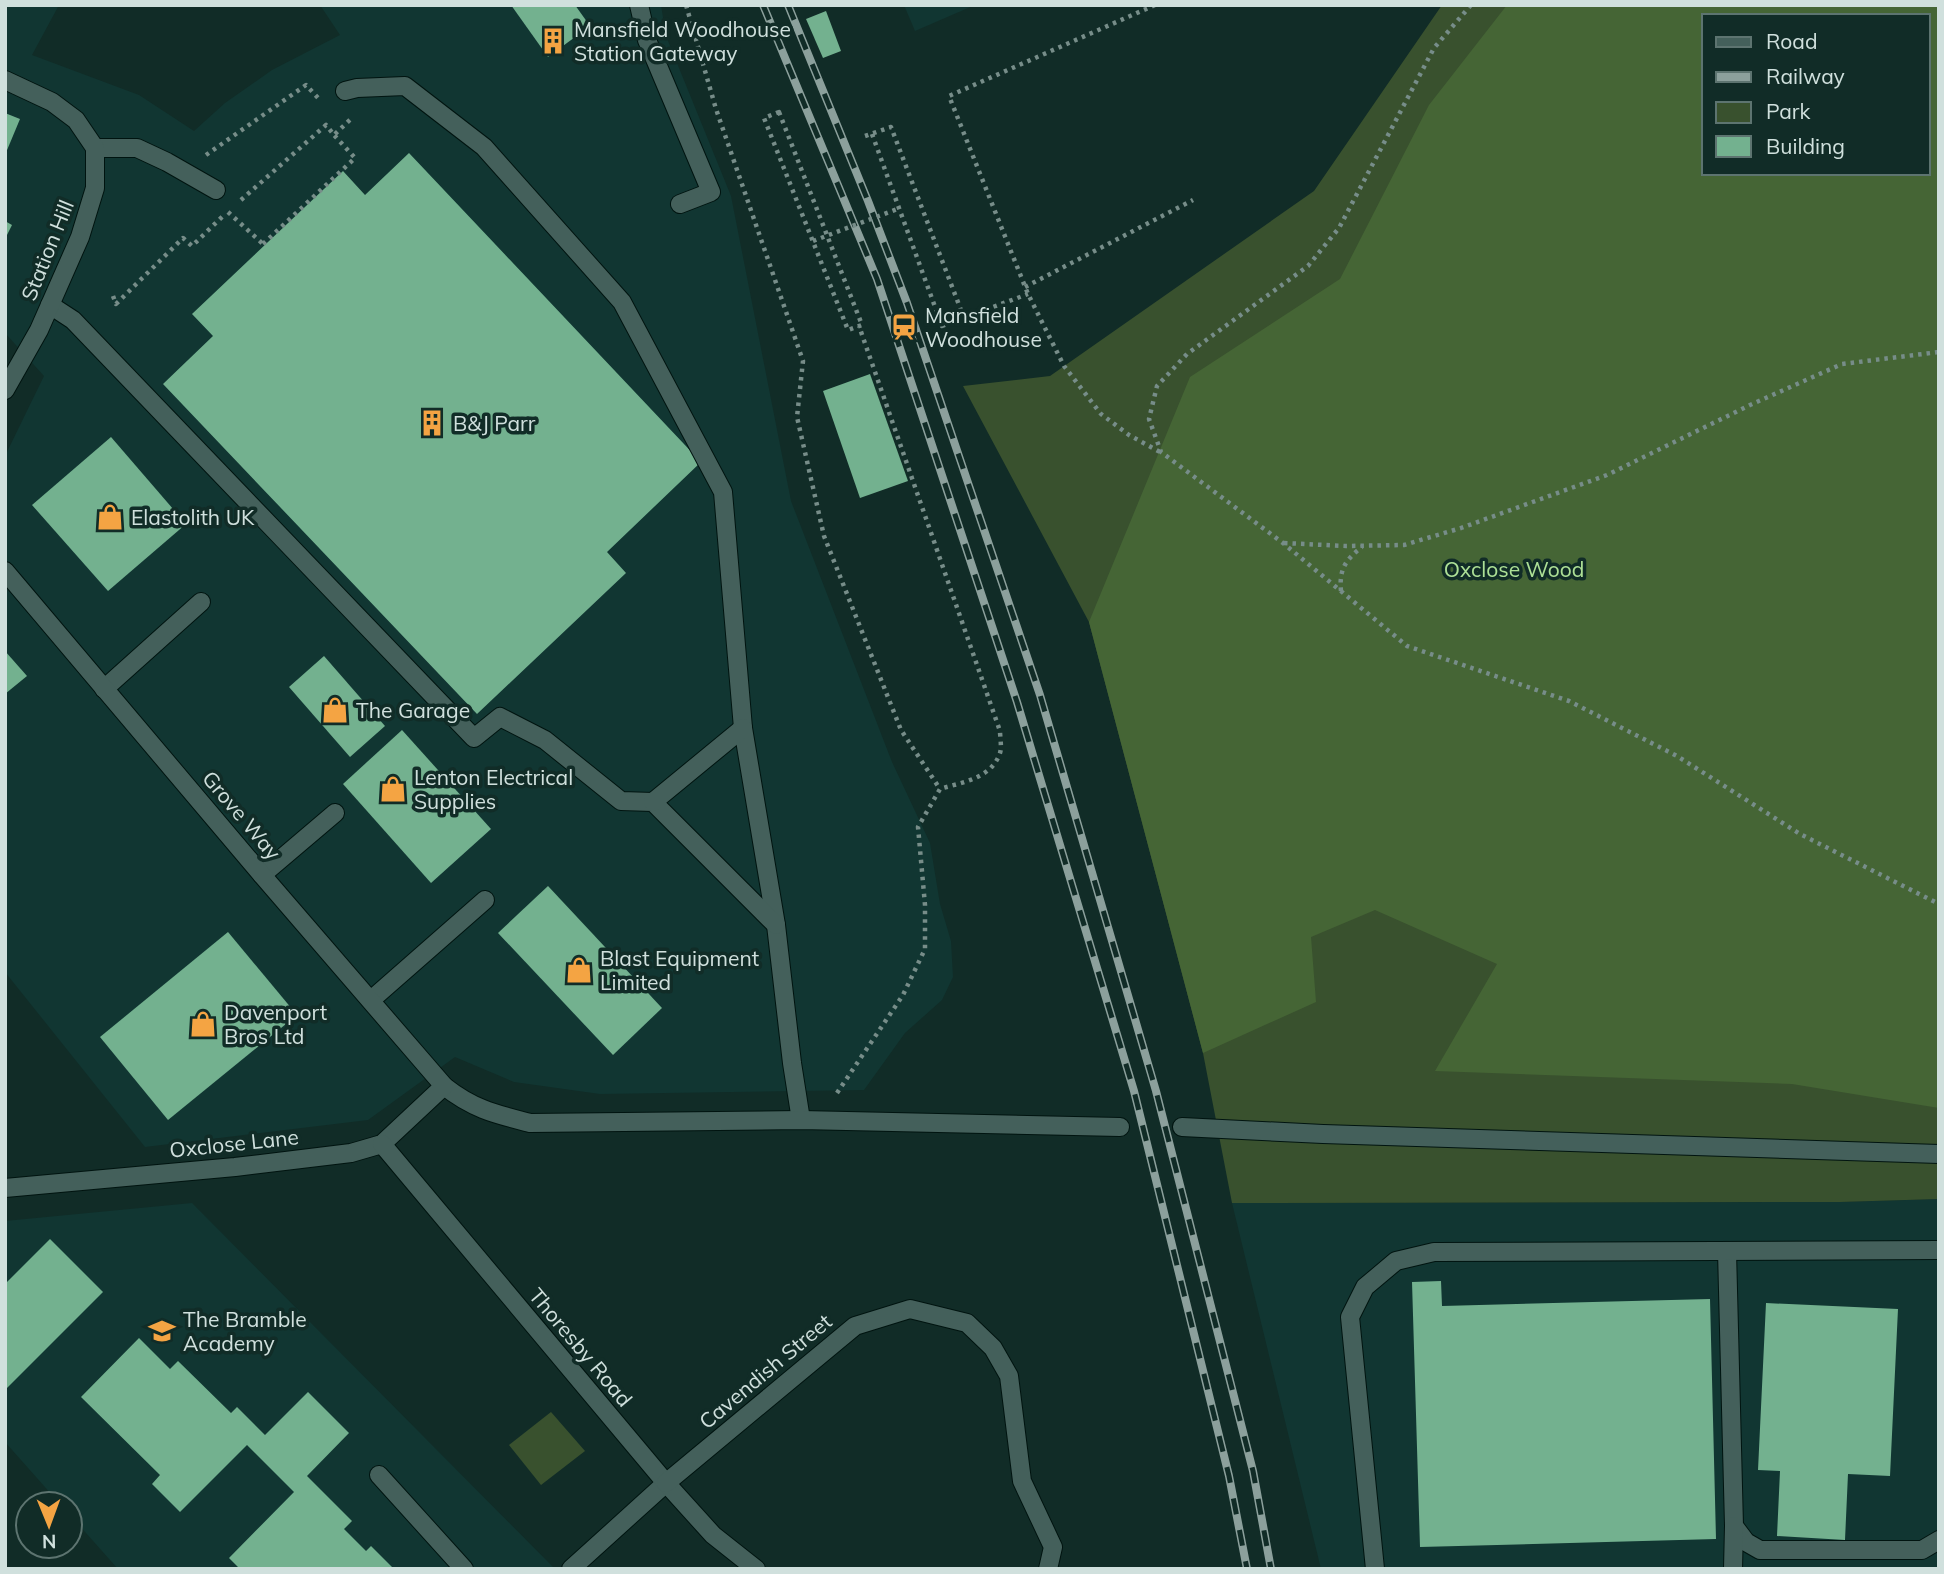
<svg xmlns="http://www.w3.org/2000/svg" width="1944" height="1574" font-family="Mulish,sans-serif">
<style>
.built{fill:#113632}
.green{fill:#39512e;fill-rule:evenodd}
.forest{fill:#456535;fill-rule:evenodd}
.building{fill:#73b18f}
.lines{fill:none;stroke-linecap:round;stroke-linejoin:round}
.service-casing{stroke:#001410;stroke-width:20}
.minor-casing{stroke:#001410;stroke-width:20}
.path{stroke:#778d89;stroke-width:4.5;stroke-dasharray:3.5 5;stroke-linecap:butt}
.service{stroke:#44605b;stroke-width:18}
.minor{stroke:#44605b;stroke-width:18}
.rail-casing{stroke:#8ca09c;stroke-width:8}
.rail{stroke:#112c27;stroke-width:5;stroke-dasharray:16;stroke-linecap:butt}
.path-bridge{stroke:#778d89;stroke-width:4.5;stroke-dasharray:3.5 5;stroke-linecap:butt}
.labels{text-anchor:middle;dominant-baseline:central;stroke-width:7;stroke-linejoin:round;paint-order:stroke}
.poi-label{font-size:21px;fill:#d0e0dd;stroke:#112c27;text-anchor:start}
.street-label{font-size:21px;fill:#d0e0dd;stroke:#112c27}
.park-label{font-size:21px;fill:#ade096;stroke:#112c27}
</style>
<rect width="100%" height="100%" fill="#112c27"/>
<g class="built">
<path d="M5,5H59L32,55L139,95L194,131L225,103L272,70L340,35L320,5H661L666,36L731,196L791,501L892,762L930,843L940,904L951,941L953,977L942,1000L905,1033L864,1090L600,1094L514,1082L455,1057L368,1120L145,1147L5,972V456L44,376L5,333Z"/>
<path d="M904,5H975L915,31Z"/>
<path d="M1939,1199V1569H1321L1232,1203L1839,1202Z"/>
<path d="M192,1203L555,1569H118L70,1515V1504H60L5,1442V1221Z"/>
</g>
<g class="green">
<path d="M1442,5H1939V1199L1840,1202L1232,1203L1203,1053L1089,622L963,386L1050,376L1314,191ZM1704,16H1928V173H1704Z"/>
<path d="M551,1412L585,1451L541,1485L509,1445Z"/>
</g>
<path class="forest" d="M1507,5H1939V1108L1792,1084L1435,1071L1497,964L1375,910L1311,937L1316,1002L1203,1053L1089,622L1190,377L1340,279L1429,105ZM1704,16H1928V173H1704Z"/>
<g class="building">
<path d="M511,5H575L590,26L548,57Z"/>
<path d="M826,11L841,51L823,58L806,19Z"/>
<path d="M5,113L20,119L5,155Z"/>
<path d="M409,153L701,462L607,552L626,573L477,714L163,384L213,336L192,314L343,171L365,195Z"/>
<path d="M5,221L12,225L5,239Z"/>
<path d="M870,374L908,481L860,498L823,391Z"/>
<path d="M111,437L186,524L108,591L32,505Z"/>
<path d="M5,651L27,676L5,694Z"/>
<path d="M324,656L385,726L350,757L289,687Z"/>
<path d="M402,730L491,829L431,883L343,784Z"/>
<path d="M548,886L662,1008L613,1055L498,933Z"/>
<path d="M228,932L297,1015L168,1120L100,1037Z"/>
<path d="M50,1239L103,1292L5,1390V1284Z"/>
<path d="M1441,1281L1442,1306L1710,1299L1716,1539L1420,1547L1412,1282Z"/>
<path d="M1766,1303L1898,1309L1890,1476L1848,1474L1845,1540L1777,1536L1780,1471L1758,1470Z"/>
<path d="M139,1338L170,1369L178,1361L231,1413L237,1407L265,1435L308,1392L349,1433L307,1476L352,1521L344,1529L366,1551L371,1546L394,1569H240L229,1558L294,1492L247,1445L180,1512L152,1484L160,1475L81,1397Z"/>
</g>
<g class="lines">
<g class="service-casing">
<g id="service">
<path d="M639,5L647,40L711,192L680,204"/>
<path d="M345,91L357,88L405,86L484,147L622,302L723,492L743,728L776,925L792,1063L801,1120"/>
<path d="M95,148H137L167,162L216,190"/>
<path d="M50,305L73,320L474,738L500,717L545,740L621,801L653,802L776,925"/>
<path d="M104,689L201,602"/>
<path d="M653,802L743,728"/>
<path d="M262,875L335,813"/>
<path d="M371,1000L485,900"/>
<path d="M444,1086C473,1109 495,1114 530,1123L801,1120L1120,1127"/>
<path d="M1182,1127L1323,1134L1939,1154"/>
<path d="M1727,1251L1734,1526L1746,1542L1760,1550H1922L1939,1540"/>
<path d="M379,1475L464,1569"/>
<path d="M571,1569L666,1483"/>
<path d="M1375,1569L1350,1317L1365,1287L1396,1261L1434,1252L1939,1250"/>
<path d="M1733,1569L1734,1526"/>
</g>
</g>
<g class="minor-casing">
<g id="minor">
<path d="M5,80L52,102L76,120L95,148V188L80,237L39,330L5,390"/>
<path d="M5,571L262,875L444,1086L382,1144L351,1153L235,1167L5,1188"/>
<path d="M382,1144L666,1483L713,1535L756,1569"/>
<path d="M666,1483L855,1326L910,1309L967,1323L993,1348L1009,1376L1022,1481L1053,1547L1048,1569"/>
</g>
</g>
<g class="path">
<path d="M686,5L716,109L803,361L797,417L824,536L901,730L940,789"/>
<path d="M1155,5L949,96L1028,294L1064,366L1101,414L1129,435L1160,452"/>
<path d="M1471,5L1434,48L1339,228L1308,266L1187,354L1157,386L1149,419L1161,452L1283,543L1407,646L1569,701L1677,756L1800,834L1939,904"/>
<path d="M779,112L862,325L848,330L764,118Z"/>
<path d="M872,134L942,326L964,318"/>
<path d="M865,136L891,127L964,318L1028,294"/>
<path d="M206,155L306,85L319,99"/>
<path d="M241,200L326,125L334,135L353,117"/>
<path d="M228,212L263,244"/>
<path d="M263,244L355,158L334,135"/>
<path d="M1025,287L1193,200"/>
<path d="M113,296L116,304L183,238L192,246L224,215"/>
<path d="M1284,543L1346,546L1404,545L1461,528L1607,475L1750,405L1842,364L1939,352"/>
<path d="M1341,591C1339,570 1345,560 1362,547"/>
<path d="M837,1093L903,995L925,949V905L918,827L940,789C962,782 991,779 1000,753C1002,747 1000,737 1000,731L859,326"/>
</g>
<use href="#service" class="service"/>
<use href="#minor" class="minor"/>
<g class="rail-casing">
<g id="rail">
<path d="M763,5L877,279L1017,702L1134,1091L1229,1476L1247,1569"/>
<path d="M788,5L868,201L907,303L1040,695L1156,1091L1253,1471L1271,1569"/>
</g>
</g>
<use href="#rail" class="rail"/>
<path class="path-bridge" d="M813,241L900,208"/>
</g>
<defs>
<g id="building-bare" transform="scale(2.1)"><path d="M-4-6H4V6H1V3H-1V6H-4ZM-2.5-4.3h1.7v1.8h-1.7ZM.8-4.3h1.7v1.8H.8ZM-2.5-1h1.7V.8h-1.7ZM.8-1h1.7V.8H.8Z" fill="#f4a443" stroke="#112c27" stroke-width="2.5" paint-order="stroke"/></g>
<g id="station-bare" transform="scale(2.1)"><path d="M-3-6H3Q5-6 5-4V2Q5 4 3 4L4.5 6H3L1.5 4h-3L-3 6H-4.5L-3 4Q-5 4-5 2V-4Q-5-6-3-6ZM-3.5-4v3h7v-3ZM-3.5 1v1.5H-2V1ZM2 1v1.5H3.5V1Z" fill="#f4a443" stroke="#112c27" stroke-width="2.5" paint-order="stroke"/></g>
<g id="shop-bare" transform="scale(2.1)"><path d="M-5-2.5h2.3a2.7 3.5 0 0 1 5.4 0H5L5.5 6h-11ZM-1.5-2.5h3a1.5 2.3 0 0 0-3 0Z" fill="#f4a443" stroke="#112c27" stroke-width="2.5" paint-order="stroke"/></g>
<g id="school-bare" transform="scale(2.1)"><path d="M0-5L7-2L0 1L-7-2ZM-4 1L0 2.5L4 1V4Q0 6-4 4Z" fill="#f4a443" stroke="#112c27" stroke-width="2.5" paint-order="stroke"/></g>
</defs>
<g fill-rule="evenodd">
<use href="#building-bare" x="553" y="41"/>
<use href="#station-bare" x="904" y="327"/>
<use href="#building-bare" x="432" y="423"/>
<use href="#shop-bare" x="110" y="517"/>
<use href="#shop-bare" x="335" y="710"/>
<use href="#shop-bare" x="393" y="789"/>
<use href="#shop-bare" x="579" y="970"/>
<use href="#shop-bare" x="203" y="1024"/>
<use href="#school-bare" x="162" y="1331"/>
</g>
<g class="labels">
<g class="poi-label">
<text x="574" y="29">Mansfield Woodhouse<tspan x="574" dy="24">Station Gateway</tspan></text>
<text x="925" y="315">Mansfield<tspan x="925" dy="24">Woodhouse</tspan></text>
<text x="453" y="423">B&amp;J Parr</text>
<text x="131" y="517">Elastolith UK</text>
<text x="356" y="710">The Garage</text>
<text x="414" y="777">Lenton Electrical<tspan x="414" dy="24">Supplies</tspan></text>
<text x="600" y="958">Blast Equipment<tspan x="600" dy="24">Limited</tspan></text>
<text x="224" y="1012">Davenport<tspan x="224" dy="24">Bros Ltd</tspan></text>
<text x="183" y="1319">The Bramble<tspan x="183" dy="24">Academy</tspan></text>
</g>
<g class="street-label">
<text transform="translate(47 250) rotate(-68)">Station Hill</text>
<text transform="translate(242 815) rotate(50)">Grove Way</text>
<text transform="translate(234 1143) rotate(-6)">Oxclose Lane</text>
<text transform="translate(581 1347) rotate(50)">Thoresby Road</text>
<text transform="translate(765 1371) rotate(-40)">Cavendish Street</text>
</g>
<g class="park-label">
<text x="1514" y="569">Oxclose Wood</text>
</g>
</g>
<rect width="1944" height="1574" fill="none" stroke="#d0e0dd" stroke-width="14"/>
<rect x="1702" y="14" width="228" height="161" fill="#112c27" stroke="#5d7470" stroke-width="2"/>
<rect x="1716" y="37" width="35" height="10" fill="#44605b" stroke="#5d7470" stroke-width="2"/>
<text x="1766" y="49" font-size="21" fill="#d0e0dd">Road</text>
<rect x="1716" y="72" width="35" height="10" fill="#8ca09c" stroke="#5d7470" stroke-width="2"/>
<text x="1766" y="84" font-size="21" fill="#d0e0dd">Railway</text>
<rect x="1716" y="102" width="35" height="21" fill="#39512e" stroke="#5d7470" stroke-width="2"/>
<text x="1766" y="119" font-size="21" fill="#d0e0dd">Park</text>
<rect x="1716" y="136" width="35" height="21" fill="#73b18f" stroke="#5d7470" stroke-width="2"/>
<text x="1766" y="154" font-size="21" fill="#d0e0dd">Building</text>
<g transform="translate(49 1525) rotate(179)"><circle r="33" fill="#112c27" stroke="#5d7470" stroke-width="2"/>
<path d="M0-5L12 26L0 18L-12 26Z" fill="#f4a443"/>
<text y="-10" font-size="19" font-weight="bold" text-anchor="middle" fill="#d0e0dd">N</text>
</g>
</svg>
